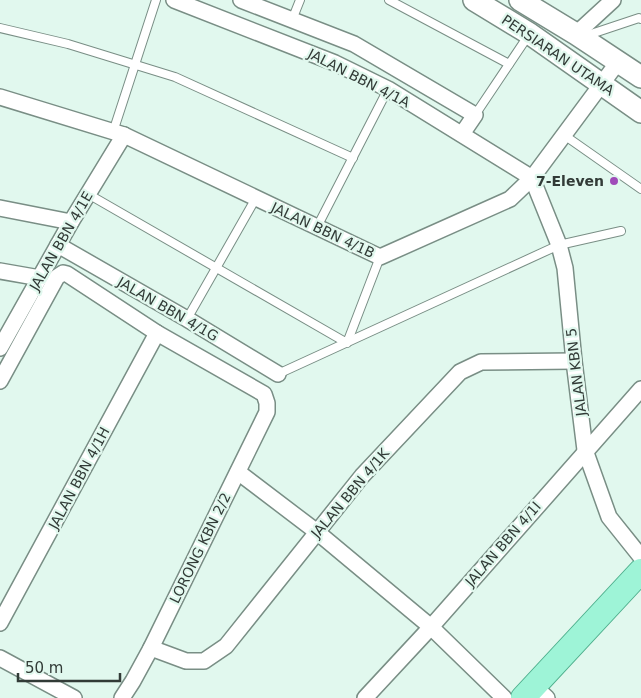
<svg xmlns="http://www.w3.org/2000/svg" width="641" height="698" font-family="'DejaVu Sans',sans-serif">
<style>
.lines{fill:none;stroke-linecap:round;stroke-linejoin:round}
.service-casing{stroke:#798e85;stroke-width:10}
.minor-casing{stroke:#798e85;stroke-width:18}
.secondary-casing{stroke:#798e85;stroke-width:24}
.primary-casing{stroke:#4faf8d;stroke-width:26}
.service{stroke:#fff;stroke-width:8}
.minor{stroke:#fff;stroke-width:15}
.secondary{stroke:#fff;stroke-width:21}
.primary{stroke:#9ef4d7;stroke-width:24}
.poi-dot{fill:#9f4bb9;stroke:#e1f8ee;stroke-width:2}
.labels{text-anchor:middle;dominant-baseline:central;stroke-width:4.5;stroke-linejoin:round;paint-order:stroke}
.street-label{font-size:14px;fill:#323b37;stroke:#e1f8ee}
.poi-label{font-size:14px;font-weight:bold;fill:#323b37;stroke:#e1f8ee;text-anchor:end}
</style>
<rect width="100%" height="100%" fill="#e1f8ee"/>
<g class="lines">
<g class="service-casing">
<g id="service">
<path d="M389,0L509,64"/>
<path d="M292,20L300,0"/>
<path d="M0,28L68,44L175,77L353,158"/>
<path d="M585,36L639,18L641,19"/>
<path d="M475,115L528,36"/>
<path d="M113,132L156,0"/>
<path d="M564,135L641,189"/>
<path d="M88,194L347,343L380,257"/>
<path d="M317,227L388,89"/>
<path d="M187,319L256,198"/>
<path d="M278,374L559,245L621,231"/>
</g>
</g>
<g class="minor-casing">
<g id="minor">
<path d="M174,0L335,63L388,89L532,178L559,245L565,268L574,361L585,450L609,517L641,557"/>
<path d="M241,0L354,44L475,115L462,134"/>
<path d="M576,34L613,0"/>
<path d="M0,97L124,135L380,257L510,199L532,178L618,62"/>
<path d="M0,208L71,222"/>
<path d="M58,245L187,319L278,374"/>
<path d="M0,271L40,278"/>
<path d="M0,348L71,222L124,135"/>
<path d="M0,381L57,277L63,273L67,274L157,333L264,394L267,403V412L151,648L133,681L122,698"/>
<path d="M238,472L317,532L431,627L504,698"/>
<path d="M0,623L157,333"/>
<path d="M151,648L186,661H204L226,646L362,476L460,372L481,362L574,361"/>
<path d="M0,658L74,698"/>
<path d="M534,686L547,698"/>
<path d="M365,698L431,627L641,389"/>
</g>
</g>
<g class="secondary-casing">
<g id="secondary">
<path d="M474,0L530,34L641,112"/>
<path d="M520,0L576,34L641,77"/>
</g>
</g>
<g class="primary-casing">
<path id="primary" d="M523,698L641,571"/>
</g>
<use href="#service" class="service"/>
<use href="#minor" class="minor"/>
<use href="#secondary" class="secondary"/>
<use href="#primary" class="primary"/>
</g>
<circle class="poi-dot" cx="614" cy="181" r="5"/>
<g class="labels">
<g class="street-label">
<text transform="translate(558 55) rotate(34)">PERSIARAN UTAMA</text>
<text transform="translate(359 78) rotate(27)">JALAN BBN 4/1A</text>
<text transform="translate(323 230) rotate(25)">JALAN BBN 4/1B</text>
<text transform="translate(61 241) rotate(-60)">JALAN BBN 4/1E</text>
<text transform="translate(168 309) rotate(30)">JALAN BBN 4/1G</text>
<text transform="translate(576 372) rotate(-97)">JALAN KBN 5</text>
<text transform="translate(79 478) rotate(-62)">JALAN BBN 4/1H</text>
<text transform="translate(350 493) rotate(-50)">JALAN BBN 4/1K</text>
<text transform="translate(503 544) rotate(-49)">JALAN BBN 4/1I</text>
<text transform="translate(200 548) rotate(-64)">LORONG KBN 2/2</text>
</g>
<g class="poi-label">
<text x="604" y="181">7-Eleven</text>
</g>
</g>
<path d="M18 673v8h102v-8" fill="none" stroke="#323b37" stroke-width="2.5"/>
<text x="25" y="673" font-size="15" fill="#323b37" stroke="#e1f8ee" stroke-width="4" paint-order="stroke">50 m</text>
</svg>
